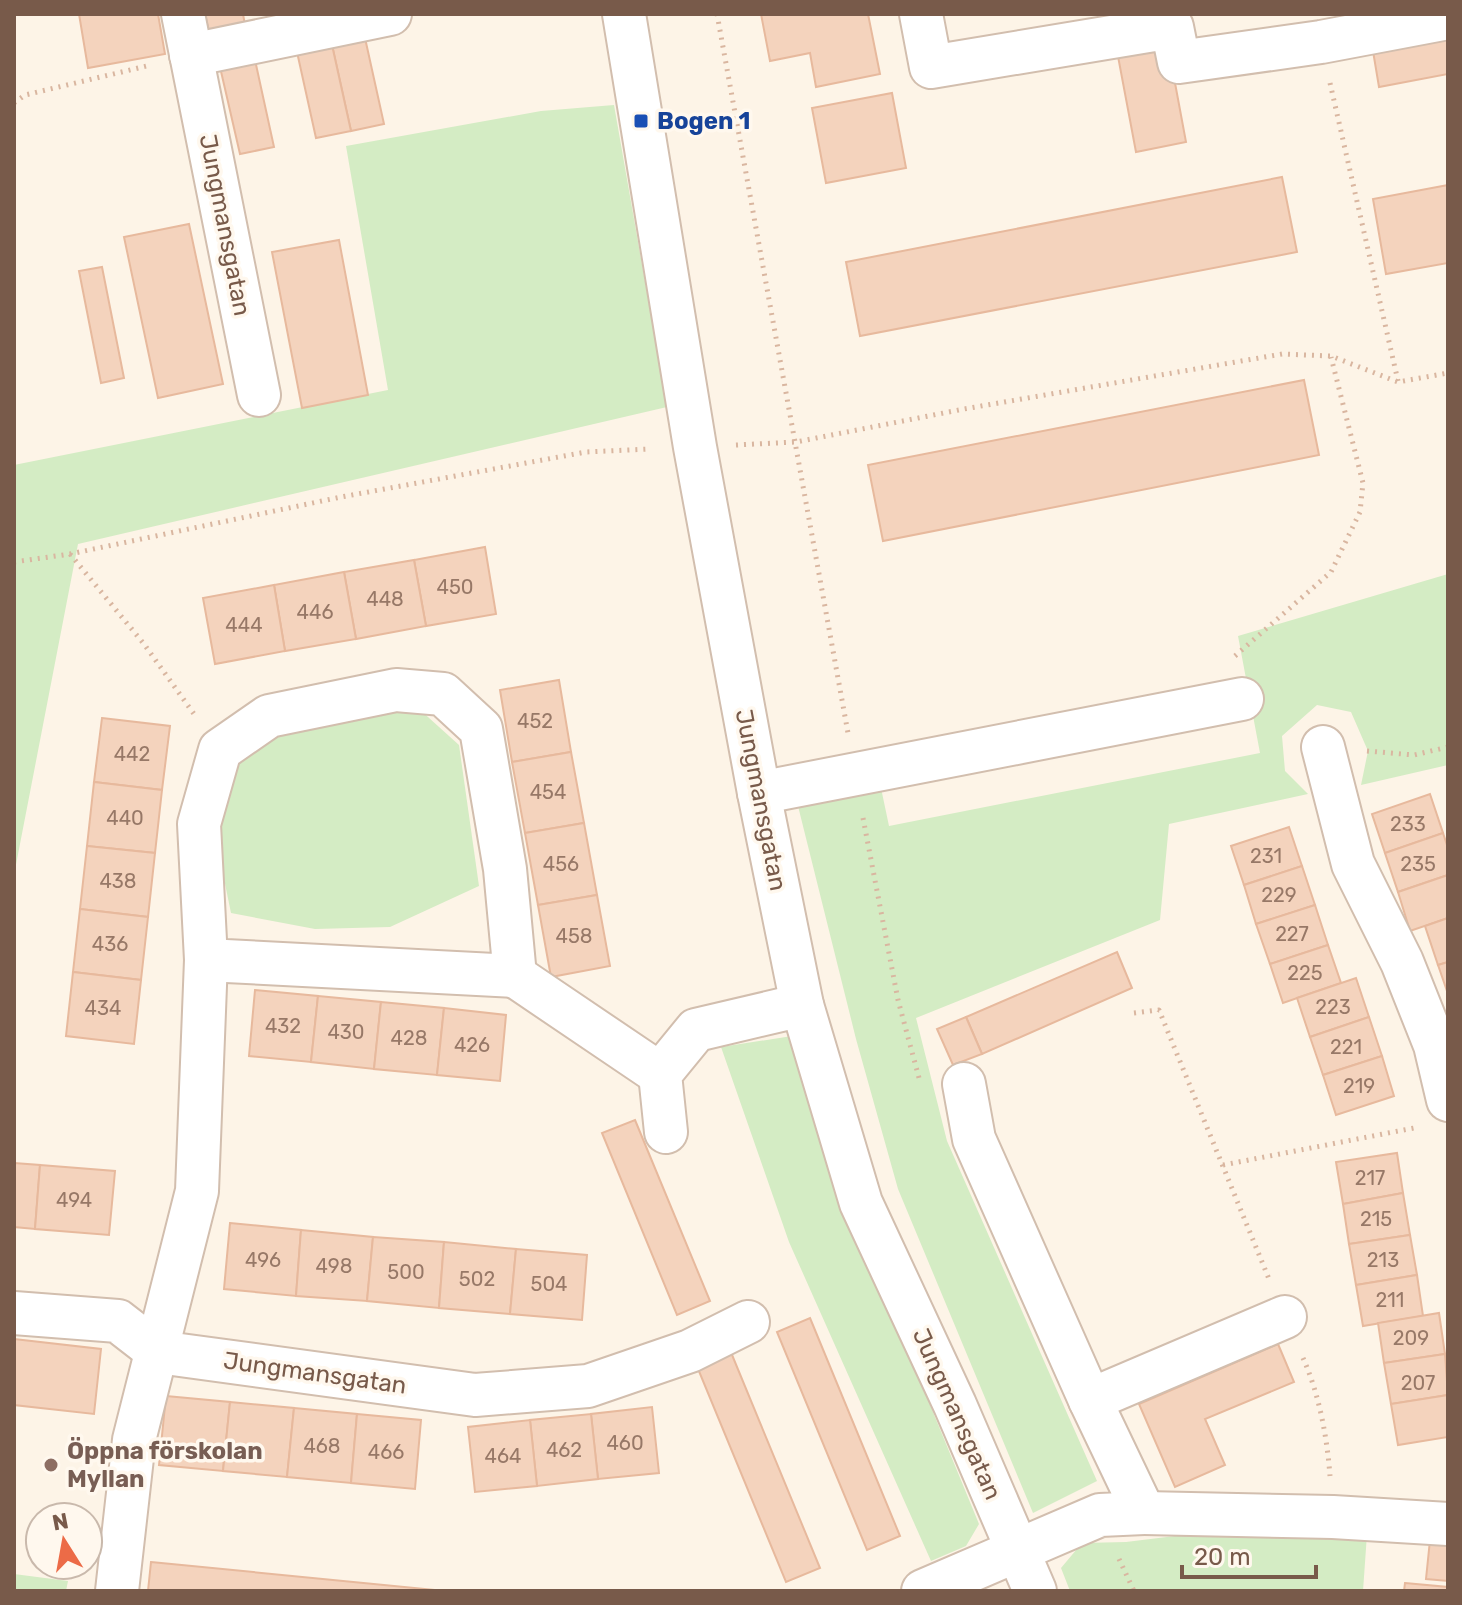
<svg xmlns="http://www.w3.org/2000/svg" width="1462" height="1605" font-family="Rubik,sans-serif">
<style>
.green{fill:#d4ecc4}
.building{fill:#f4d3bd;stroke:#e7b99d;stroke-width:2}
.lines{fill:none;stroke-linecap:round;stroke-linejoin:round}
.minor-casing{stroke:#d2beae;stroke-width:46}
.path{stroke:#d9b6a0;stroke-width:5;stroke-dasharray:2 6;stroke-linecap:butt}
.minor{stroke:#fff;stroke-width:42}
.transit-dot{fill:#1a4fb4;stroke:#fff8ee;stroke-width:3}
.education-dot{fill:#8d6e63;stroke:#fff8ee;stroke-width:3}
.labels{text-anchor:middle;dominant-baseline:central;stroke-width:7;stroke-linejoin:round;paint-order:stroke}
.number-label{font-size:20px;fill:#977867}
.transit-label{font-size:24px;font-weight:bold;fill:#164399;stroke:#fff8ee;text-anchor:start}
.street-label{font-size:24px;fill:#785a4a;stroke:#fff8ee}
.education-label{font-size:24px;font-weight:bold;fill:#785e54;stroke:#fff8ee;text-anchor:start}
</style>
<rect width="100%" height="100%" fill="#fdf4e7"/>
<g class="green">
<path d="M614,105L667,407L78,544L14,875V465L388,390L346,146L541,111Z"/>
<path d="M1448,574V765L1361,785L1368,751L1351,712L1317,705L1282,736L1285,771L1308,794L1169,824L1160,920L916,1018L947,1141L1097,1481L1033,1513L898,1189L856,1039L798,806L881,788L889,826L1260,753L1238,636Z"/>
<path d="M418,708L459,745L479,886L390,927L315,929L231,913L216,840L228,773L259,739L333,722Z"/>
<path d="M792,1036L847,1203L979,1524L966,1546L931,1561L789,1242L721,1047Z"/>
<path d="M1367,1534L1363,1591H1070L1061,1568L1082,1543L1126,1542L1183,1535Z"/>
<path d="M14,1574L68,1581L66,1591H14Z"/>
</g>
<g class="building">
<path d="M79,14H158L165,54L88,68Z"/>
<path d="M205,14H243L245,25L209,32Z"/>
<path d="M761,14H868L880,74L816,87L810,53L770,61Z"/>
<path d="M1448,37V74L1379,87L1373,51Z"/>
<path d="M365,38L384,124L351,131L332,45Z"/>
<path d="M1167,40L1186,142L1136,152L1117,51Z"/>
<path d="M332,45L351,131L316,138L297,52Z"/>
<path d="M255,60L274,147L240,154L220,67Z"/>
<path d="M892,93L906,168L826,183L812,108Z"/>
<path d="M1282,177L1297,252L860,336L846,262Z"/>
<path d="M1448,185V263L1386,274L1373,199Z"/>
<path d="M189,224L223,384L158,398L124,237Z"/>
<path d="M339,240L368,395L302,408L272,252Z"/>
<path d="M102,267L124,378L101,383L79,271Z"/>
<path d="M1304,380L1319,455L883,541L868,465Z"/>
<path d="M485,547L496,614L426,626L414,560Z"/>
<path d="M414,560L426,626L356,639L344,572Z"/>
<path d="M344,572L356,639L285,651L274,585Z"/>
<path d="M274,585L285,651L215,664L203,598Z"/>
<path d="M559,680L571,752L512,762L500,690Z"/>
<path d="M102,718L170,726L162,790L94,782Z"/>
<path d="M571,752L584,823L525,833L512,762Z"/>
<path d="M94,782L162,790L155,853L87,846Z"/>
<path d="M1430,794L1443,833L1385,853L1372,814Z"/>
<path d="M584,823L597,895L538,905L525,833Z"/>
<path d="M1289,827L1302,866L1244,885L1231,846Z"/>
<path d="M1443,833L1448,848V875L1398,892L1385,853Z"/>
<path d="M87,846L155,853L148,917L80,909Z"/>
<path d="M1302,866L1315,905L1256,924L1244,885Z"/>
<path d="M1448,875V918L1410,931L1398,892Z"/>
<path d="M597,895L610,966L551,977L538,905Z"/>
<path d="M1315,905L1328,945L1270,964L1256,924Z"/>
<path d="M80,909L148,917L141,980L73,972Z"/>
<path d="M1448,918V962L1438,965L1425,926Z"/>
<path d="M1328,945L1341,983L1283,1003L1270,964Z"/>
<path d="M1117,952L1132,988L982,1054L966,1017Z"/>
<path d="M1448,962V994L1438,965Z"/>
<path d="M73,972L141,980L134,1044L66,1036Z"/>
<path d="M1356,978L1369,1017L1310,1037L1297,998Z"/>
<path d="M255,990L318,996L311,1062L249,1056Z"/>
<path d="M318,996L381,1002L374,1069L311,1062Z"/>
<path d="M381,1002L444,1008L437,1075L374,1069Z"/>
<path d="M444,1008L506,1015L500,1081L437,1075Z"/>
<path d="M966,1017L982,1054L953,1065L937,1029Z"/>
<path d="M1369,1017L1382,1056L1323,1075L1310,1037Z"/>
<path d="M1382,1056L1394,1096L1336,1115L1323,1075Z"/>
<path d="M635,1120L710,1301L677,1315L602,1133Z"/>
<path d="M1397,1153L1403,1193L1343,1204L1336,1162Z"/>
<path d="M14,1163L40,1165L35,1229L14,1227Z"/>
<path d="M40,1165L115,1171L109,1235L35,1229Z"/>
<path d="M1403,1193L1410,1235L1349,1244L1343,1204Z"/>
<path d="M230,1223L301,1230L296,1296L224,1289Z"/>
<path d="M301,1230L373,1237L367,1301L296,1296Z"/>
<path d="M1410,1235L1417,1275L1356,1285L1349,1244Z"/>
<path d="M373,1237L444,1242L439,1308L367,1301Z"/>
<path d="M444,1242L516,1249L510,1314L439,1308Z"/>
<path d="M516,1249L587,1255L582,1320L510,1314Z"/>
<path d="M1417,1275L1423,1316L1363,1326L1356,1285Z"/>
<path d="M1439,1313L1445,1354L1384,1363L1378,1323Z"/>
<path d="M810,1318L900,1536L867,1550L777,1332Z"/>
<path d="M14,1339L101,1349L94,1414L14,1405Z"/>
<path d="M1278,1344L1294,1382L1205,1419L1225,1465L1175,1487L1139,1404Z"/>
<path d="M730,1350L820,1568L786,1582L696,1364Z"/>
<path d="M1445,1354L1448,1395L1391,1404L1384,1363Z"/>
<path d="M1448,1395V1437L1398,1445L1391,1404Z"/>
<path d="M166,1396L230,1402L223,1471L159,1465Z"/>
<path d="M230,1402L294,1408L287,1477L223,1471Z"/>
<path d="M652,1407L659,1473L598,1479L591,1414Z"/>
<path d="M294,1408L357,1414L351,1483L287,1477Z"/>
<path d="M357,1414L421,1420L415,1489L351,1483Z"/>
<path d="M591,1414L598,1479L537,1486L530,1420Z"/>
<path d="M530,1420L537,1486L475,1492L468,1427Z"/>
<path d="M1430,1540L1448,1542V1581L1426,1579Z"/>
<path d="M151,1562L445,1591H148Z"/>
<path d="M1405,1583L1448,1587V1591H1404Z"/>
</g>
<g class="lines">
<g class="minor-casing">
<g id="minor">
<path d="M183,14L259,395"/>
<path d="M624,14L695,447L759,793L802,1005L861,1203L955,1405L1035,1591"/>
<path d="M921,14L931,67L1172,27L1179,62L1321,42L1448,18"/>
<path d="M191,55L390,14"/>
<path d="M396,690L443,694L481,729L505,869L515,976L206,960L199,824L220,750L269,716Z"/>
<path d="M1323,747L1353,864L1402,962L1435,1045L1448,1100"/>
<path d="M759,793L1242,699"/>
<path d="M515,976L660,1074"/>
<path d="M666,1132L660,1074L696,1030L802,1005"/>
<path d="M14,1313L118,1321L158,1352L475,1395L588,1386L690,1351L748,1322"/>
<path d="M1090,1400L1285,1317"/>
<path d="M1144,1513L1333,1517L1448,1524"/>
<path d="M117,1591L134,1440L197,1191L206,960"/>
<path d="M923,1591L1100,1515L1144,1513L1090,1400L974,1139L964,1084"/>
</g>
</g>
<g class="path">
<path d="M717,14L848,733"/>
<path d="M1330,83L1398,381"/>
<path d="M14,103L25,95L151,65"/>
<path d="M736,445L796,442L964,409L1282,354L1331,356L1398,382L1448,373"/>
<path d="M70,554L144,644L194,714"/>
<path d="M14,562L70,554L341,497L586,452L650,449"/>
<path d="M1235,656L1331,572L1360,512L1363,483L1331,357"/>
<path d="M1367,751L1414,755L1448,747"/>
<path d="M863,818L898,1000L919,1078"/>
<path d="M1134,1013L1159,1010L1269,1279"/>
<path d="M1223,1165L1414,1128"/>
<path d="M1303,1358C1319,1394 1327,1436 1330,1476"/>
<path d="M1119,1559L1134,1591"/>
</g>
<use href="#minor" class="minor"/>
</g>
<rect class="transit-dot" x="633" y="113" width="16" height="16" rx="4"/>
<circle class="education-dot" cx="51" cy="1465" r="8"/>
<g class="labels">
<g class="number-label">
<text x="455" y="587">450</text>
<text x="385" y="599">448</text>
<text x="315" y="612">446</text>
<text x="244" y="625">444</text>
<text x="535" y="721">452</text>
<text x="132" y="754">442</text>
<text x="548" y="792">454</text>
<text x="125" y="818">440</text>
<text x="1408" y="824">233</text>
<text x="1266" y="856">231</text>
<text x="561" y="864">456</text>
<text x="1418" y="864">235</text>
<text x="118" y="881">438</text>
<text x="1279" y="895">229</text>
<text x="1292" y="934">227</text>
<text x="574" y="936">458</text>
<text x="110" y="944">436</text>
<text x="1305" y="973">225</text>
<text x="1333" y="1007">223</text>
<text x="103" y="1008">434</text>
<text x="283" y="1026">432</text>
<text x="346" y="1032">430</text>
<text x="409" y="1038">428</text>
<text x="472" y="1045">426</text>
<text x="1346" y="1047">221</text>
<text x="1359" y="1086">219</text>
<text x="1370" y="1178">217</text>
<text x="74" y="1200">494</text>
<text x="1376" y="1219">215</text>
<text x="263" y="1260">496</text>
<text x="1383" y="1260">213</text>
<text x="334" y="1266">498</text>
<text x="406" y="1272">500</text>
<text x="477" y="1279">502</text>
<text x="549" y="1284">504</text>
<text x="1390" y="1300">211</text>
<text x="1411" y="1338">209</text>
<text x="1418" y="1383">207</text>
<text x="625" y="1443">460</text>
<text x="322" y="1446">468</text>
<text x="564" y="1450">462</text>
<text x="386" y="1452">466</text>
<text x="503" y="1456">464</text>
</g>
<g class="transit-label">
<text x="657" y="121">Bogen 1</text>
</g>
<g class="street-label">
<text transform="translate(225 225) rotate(79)">Jungmansgatan</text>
<text transform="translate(761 800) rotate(79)">Jungmansgatan</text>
<text transform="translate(315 1373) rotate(8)">Jungmansgatan</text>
<text transform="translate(957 1414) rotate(66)">Jungmansgatan</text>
</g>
<g class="education-label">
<text x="67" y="1451">Öppna förskolan<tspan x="67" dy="28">Myllan</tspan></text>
</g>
</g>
<rect width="1462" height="1605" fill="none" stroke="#785a4a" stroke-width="32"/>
<g transform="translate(64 1541) rotate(349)"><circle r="38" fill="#fff8ee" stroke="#c9b9ac" stroke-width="2"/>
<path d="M0-6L14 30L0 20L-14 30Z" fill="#ec6b47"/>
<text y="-12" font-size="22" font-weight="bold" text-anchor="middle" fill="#785a4a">N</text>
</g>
<path d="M1182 1565v12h134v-12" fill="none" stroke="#785a4a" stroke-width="4"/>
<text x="1194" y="1565" font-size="24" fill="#785a4a" stroke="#fff8ee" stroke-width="6" paint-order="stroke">20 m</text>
</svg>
